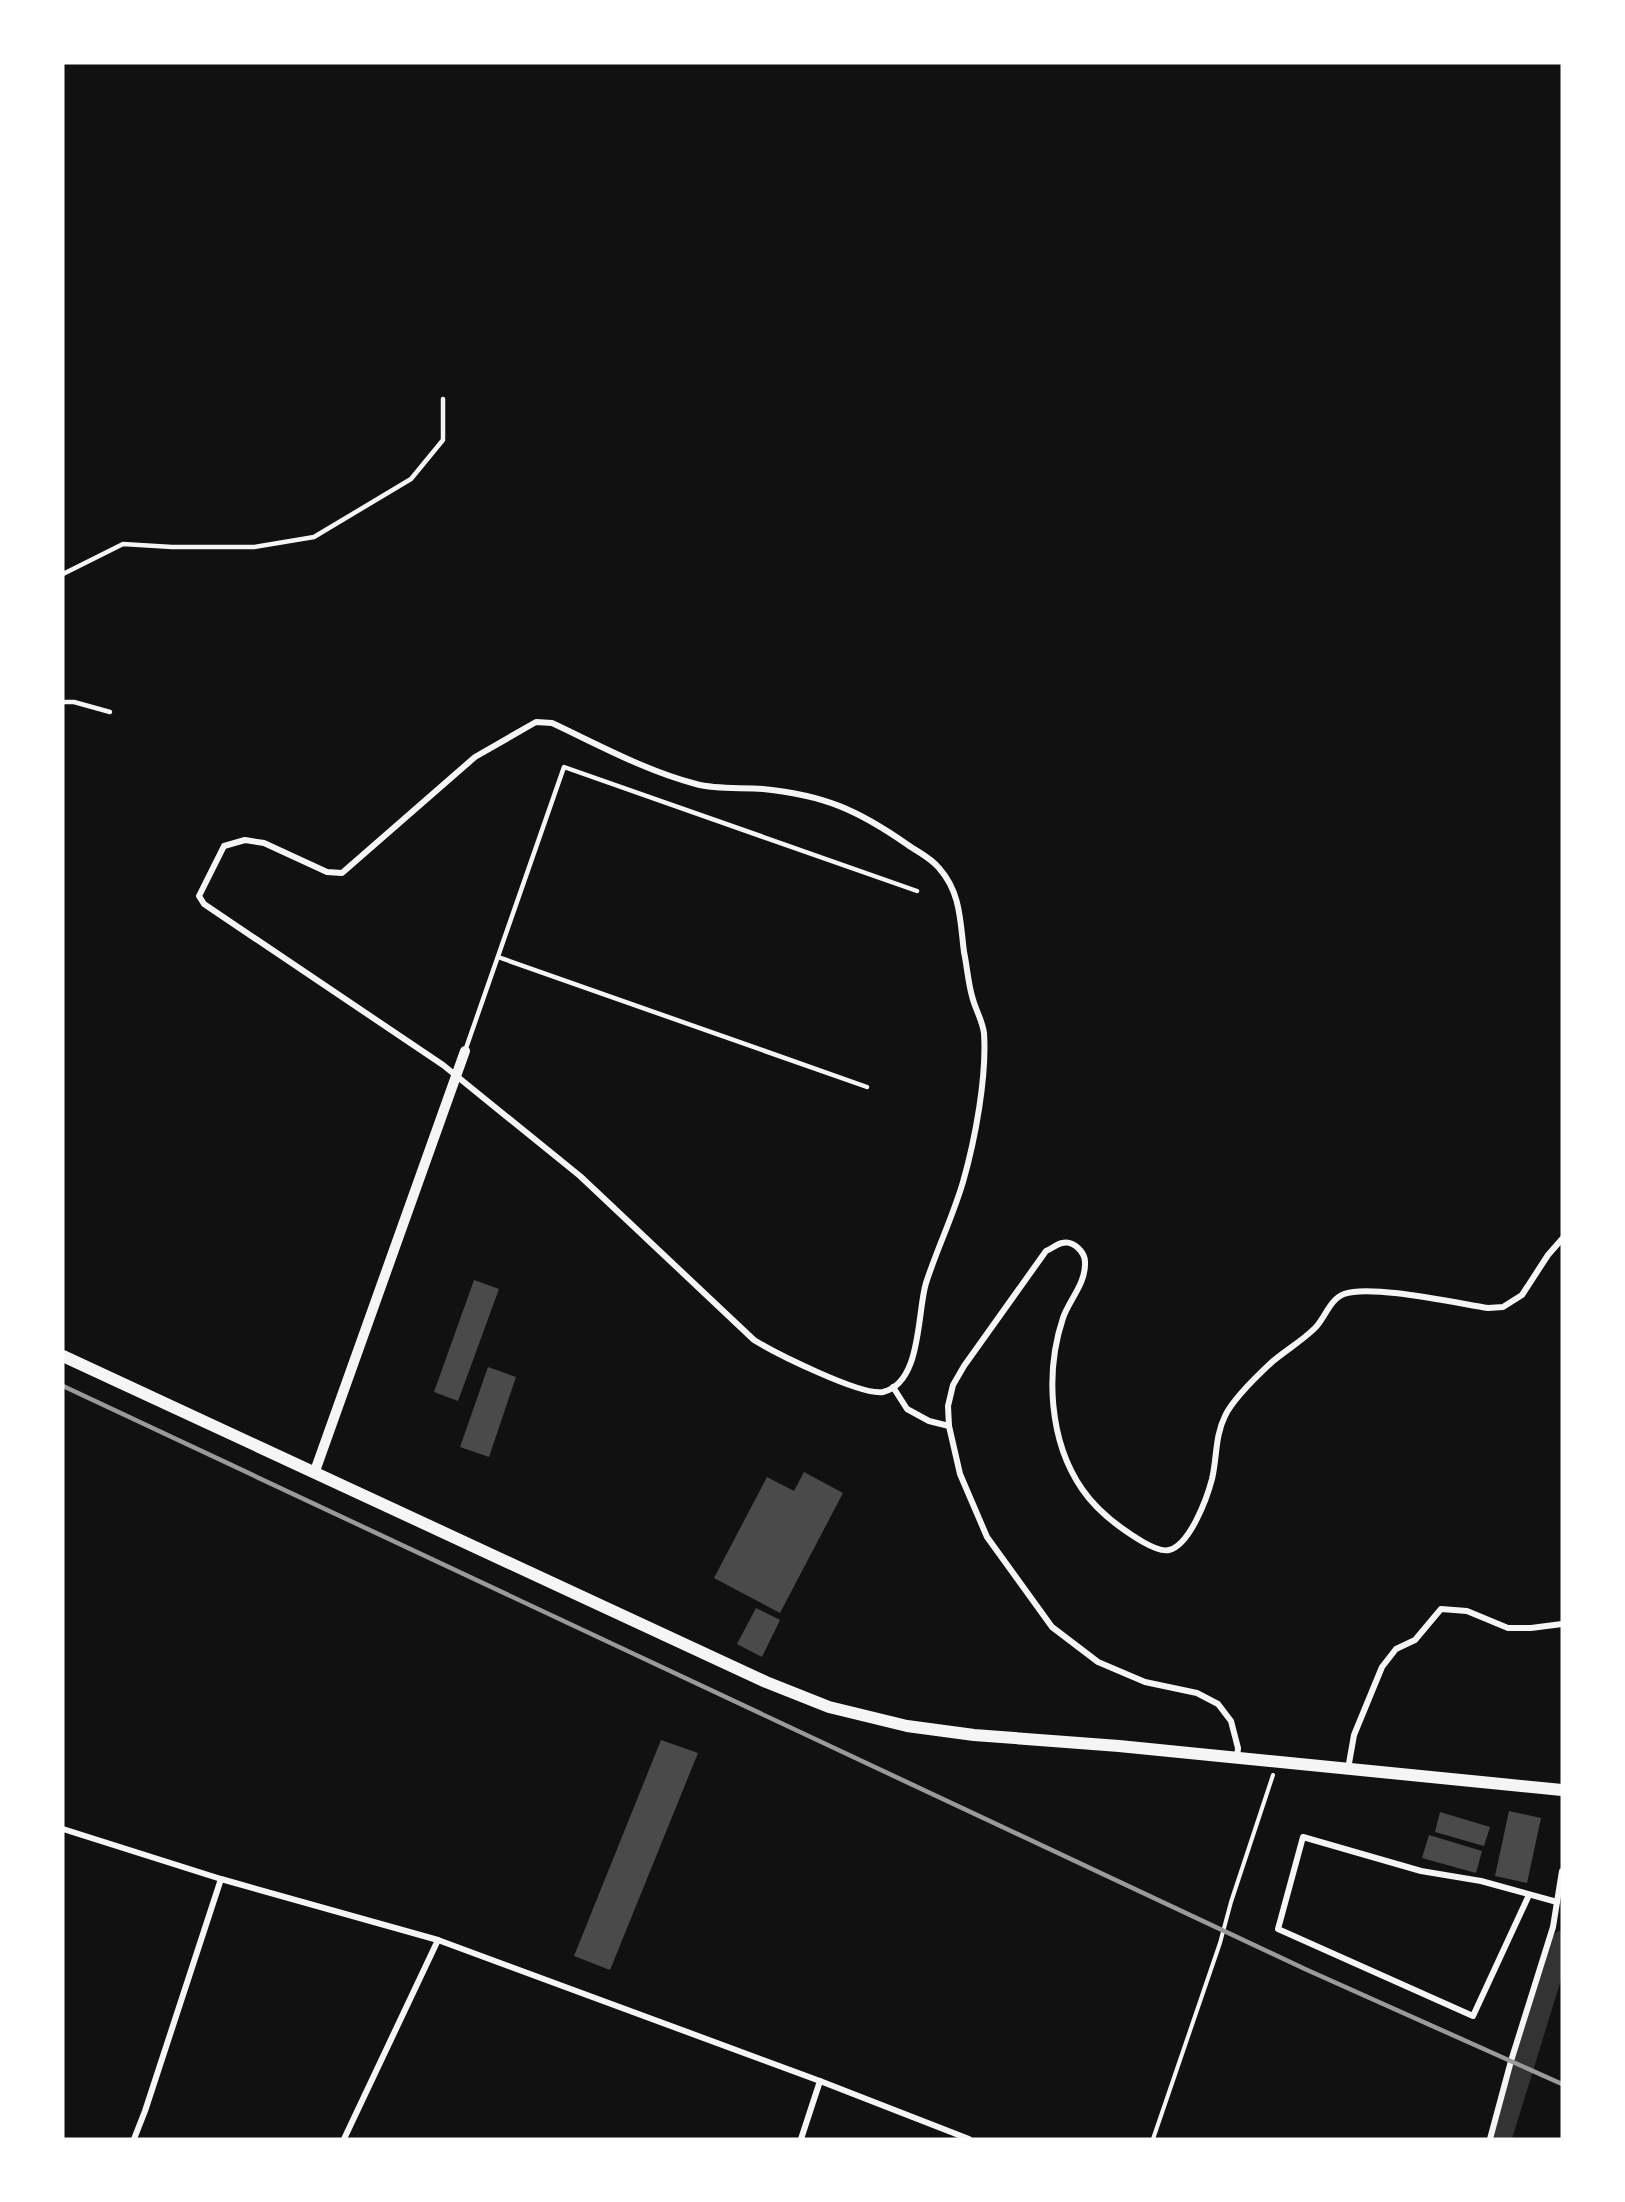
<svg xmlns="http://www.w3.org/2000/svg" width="1625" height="2202" font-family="'Open Sans',sans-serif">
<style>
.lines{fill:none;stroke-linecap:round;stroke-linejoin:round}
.canal{stroke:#333;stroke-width:21}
.building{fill:#4a4a4a}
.path{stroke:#f5f5f5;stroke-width:4}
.service{stroke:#f5f5f5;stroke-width:4.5}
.minor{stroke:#f5f5f5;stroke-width:6}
.tertiary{stroke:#f5f5f5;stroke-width:10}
.secondary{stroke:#f5f5f5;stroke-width:12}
.rail{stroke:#9a9a9a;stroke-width:4.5}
</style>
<rect width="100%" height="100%" fill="#111"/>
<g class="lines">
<path class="canal" d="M1501,2139L1562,1941"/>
</g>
<g class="building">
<path d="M474,1280L499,1289L458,1401L434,1392Z"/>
<path d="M488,1367L516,1377L489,1457L460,1447Z"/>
<path d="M804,1472L843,1493L780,1613L714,1578L767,1477L794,1491Z"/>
<path d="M756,1608L780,1620L762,1657L737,1644Z"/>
<path d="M661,1740L698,1753L610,1970L574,1956Z"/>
<path d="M1509,1811L1541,1818L1527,1883L1495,1876Z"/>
<path d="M1440,1812L1490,1827L1484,1846L1435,1832Z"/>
<path d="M1429,1835L1482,1851L1476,1873L1422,1858Z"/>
</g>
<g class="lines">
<path class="path" d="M1153,2139L1220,1943L1231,1902L1273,1775"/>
<g class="service">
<path d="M63,574L123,544L172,547H254L314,537L411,479L443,440V399"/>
<path d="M63,702H74L110,712"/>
<path d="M498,957L867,1087"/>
<path d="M465,1051L564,767L917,891"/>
</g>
<g class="minor">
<path d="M536,722L552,723C599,745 646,771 696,784C718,790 742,787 763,789C824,795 858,810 908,845C918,852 931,858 939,868C961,893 960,921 964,952C967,966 968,982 972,996C975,1009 982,1019 984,1033C987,1077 975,1140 963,1182C953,1216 937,1249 926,1283C917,1312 922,1383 883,1392C861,1396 775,1353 754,1340L580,1176L443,1065L204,904L199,896L224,846L245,840L264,843L327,872L342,873L475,757Z"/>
<path d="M893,1387L907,1409L929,1421L949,1426"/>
<path d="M1237,1759L1238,1748L1231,1721L1218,1704L1197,1693L1145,1682L1098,1662L1052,1627L987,1537L960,1474L949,1426L948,1406L953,1385L964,1366L1046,1251C1051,1249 1057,1244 1062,1243C1074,1240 1086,1253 1085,1264C1085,1285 1069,1300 1063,1318C1045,1372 1049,1441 1082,1489C1097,1511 1121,1529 1143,1542C1150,1546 1161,1552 1169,1550C1190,1545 1207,1498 1212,1479C1217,1458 1215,1436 1225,1416C1233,1399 1258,1375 1272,1362C1286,1350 1302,1341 1315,1328C1325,1318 1330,1299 1344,1294C1370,1284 1456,1303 1488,1308L1503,1307L1522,1295L1548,1255L1562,1239"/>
<path d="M1348,1769L1354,1735L1382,1667L1396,1649L1415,1640L1441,1609L1467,1611L1508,1628H1531L1562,1624"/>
<path d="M63,1829L221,1879L438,1940L820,2081L969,2139"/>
<path d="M1529,1895L1473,2016L1278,1929L1303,1837L1421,1871L1481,1881L1557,1902"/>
<path d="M134,2139L145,2111L221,1879"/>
<path d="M344,2139L438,1940"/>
<path d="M801,2139L820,2081"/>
<path d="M1490,2139L1511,2061L1553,1927L1562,1871"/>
</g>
<path class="tertiary" d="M315,1471L465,1051"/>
<path class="secondary" d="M63,1356L766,1682L829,1707L907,1726L974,1735L1119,1746L1562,1790"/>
<path class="rail" d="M63,1386L1305,1969L1562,2084"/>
</g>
<rect width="1625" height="2202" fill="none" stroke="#ffffff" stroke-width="129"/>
</svg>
